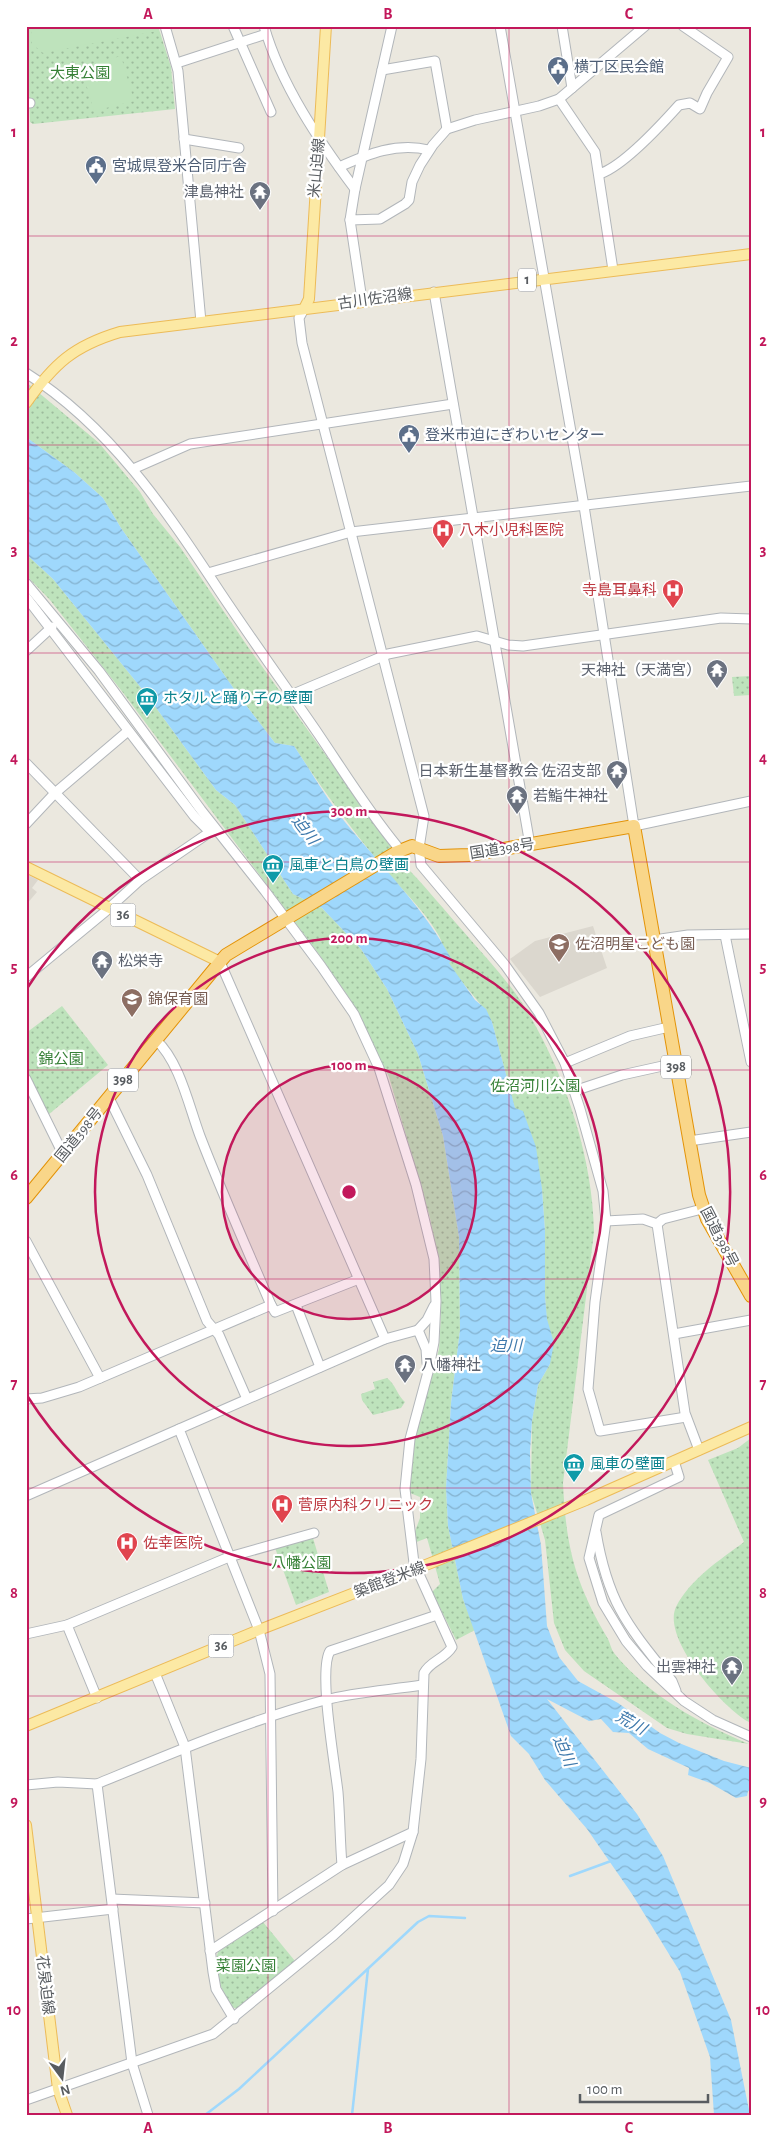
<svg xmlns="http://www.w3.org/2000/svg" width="777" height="2141" font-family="'Alegreya Sans','Noto Sans JP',sans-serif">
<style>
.education{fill:#dbd7ce}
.park{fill:url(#park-dots)}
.pitch{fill:#bee3bc}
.water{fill:url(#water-waves)}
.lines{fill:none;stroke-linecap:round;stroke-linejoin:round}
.stream{stroke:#9fd8fc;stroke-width:2.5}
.minor-casing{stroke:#b2b6ba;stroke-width:11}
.major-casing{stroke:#ecbb58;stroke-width:12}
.highway-casing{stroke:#e39308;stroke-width:14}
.minor{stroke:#fff;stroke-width:9}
.major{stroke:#fce9a4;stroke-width:10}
.highway{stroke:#f9d689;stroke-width:12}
.grid{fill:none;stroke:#c2185b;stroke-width:1;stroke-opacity:0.55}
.ring{fill:none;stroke:#c2185b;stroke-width:2.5}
.labels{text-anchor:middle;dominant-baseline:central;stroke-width:4.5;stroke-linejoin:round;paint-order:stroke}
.shield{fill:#fff;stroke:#8a8d90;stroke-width:1}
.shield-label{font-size:14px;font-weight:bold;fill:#585c60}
.service-label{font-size:15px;fill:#4e5e75;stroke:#fff;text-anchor:start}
.park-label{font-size:15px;fill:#378137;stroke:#fff}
.street-label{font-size:15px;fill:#585c60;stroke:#fff}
.worship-label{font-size:15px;fill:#5b616d;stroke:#fff;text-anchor:end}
.health-label{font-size:15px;fill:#be3a42;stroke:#fff;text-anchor:start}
.culture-label{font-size:15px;fill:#0d838f;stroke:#fff;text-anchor:start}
.education-label{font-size:15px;fill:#785e54;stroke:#fff;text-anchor:start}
.water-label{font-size:16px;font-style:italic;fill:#3e79ac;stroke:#fff}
.centre{fill:#c2185b;stroke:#fff;stroke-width:2.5}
.ring-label{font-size:15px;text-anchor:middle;font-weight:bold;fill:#c2185b;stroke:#fff;stroke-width:4.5;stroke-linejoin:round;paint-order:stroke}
.neatline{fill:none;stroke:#c2185b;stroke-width:2}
.grid-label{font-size:16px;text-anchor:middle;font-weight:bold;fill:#c2185b}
</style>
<defs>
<pattern id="park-dots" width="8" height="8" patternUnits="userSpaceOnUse" patternTransform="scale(1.25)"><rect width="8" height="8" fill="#bee3bc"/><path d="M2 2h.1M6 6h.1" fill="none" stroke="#9dbb9c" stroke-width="1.8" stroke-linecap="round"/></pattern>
<pattern id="water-waves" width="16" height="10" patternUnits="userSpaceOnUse" patternTransform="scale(1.25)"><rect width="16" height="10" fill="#9fd8fc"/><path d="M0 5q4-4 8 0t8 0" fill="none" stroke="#84b2cf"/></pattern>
</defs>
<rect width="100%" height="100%" fill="#ebe8df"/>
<g class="education">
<path d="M26,874L38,880L32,888L37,892L26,905Z"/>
<path d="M593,926L607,968L540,997L510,959L535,941Z"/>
</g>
<g class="park">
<path d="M27,26H158L171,67L175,109L33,124L30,122Z"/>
<path d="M26,382L99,443L140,492L153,514L180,547L248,647L407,868C427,888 444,910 463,931C485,957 509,981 527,1011C565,1074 593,1158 594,1232L563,1483C566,1548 575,1583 608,1639C610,1643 611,1649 614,1653C649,1696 699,1723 749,1744L687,1734L667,1728L584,1671L565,1650L554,1623L545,1540L531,1493L532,1421L538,1385L550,1364L545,1297V1231L542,1189L515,1109L492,1022C481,1001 462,985 449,964C444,956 444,945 439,936C423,908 397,885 377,860C347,823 320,786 294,746L275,743L239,696L121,528L103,498L74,472L26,437Z"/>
<path d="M26,554L53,579L146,694L216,790L235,805L293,894L322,908L361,949L387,989L418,1054L443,1136L459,1237L460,1330L451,1403L446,1488L448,1526L463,1599L475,1630L456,1640L432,1592L440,1584L427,1538L414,1543V1534L420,1518V1497L410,1493L409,1486L414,1441L439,1349L441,1314L440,1275L430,1218L389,1077L350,999L318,953L124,694L50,600L26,575Z"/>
<path d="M751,676V695L734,696L732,677Z"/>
<path d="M62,1006L108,1065L48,1115L26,1069V1033Z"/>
<path d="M387,1378C396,1385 397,1395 405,1402L401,1408L373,1415L362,1400L361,1394L375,1389L373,1382Z"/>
<path d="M751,1438V1723C724,1710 661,1638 676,1607C690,1579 720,1560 744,1542L708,1460L738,1448Z"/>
<path d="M313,1538L329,1592L296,1605L275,1548Z"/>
<path d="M263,1922L295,1961L243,2006L237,2009L232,2007C222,1992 212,1970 218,1952Z"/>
</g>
<g class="pitch">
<path d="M31,26H155L157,31L43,53L32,44Z"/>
<path d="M121,56L134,101L94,111L81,67Z"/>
</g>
<path class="water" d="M26,437L74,472L103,498L121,528L239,696L275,743L294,746C311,771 326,798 345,822C382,867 424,908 452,960L449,963L475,1000L486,1009L492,1022L515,1108L523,1111L536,1147L542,1189L545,1231V1297L547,1319L554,1343L550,1364L538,1385L532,1421L530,1452L531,1493L541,1545L547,1626L559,1657L578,1681L618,1703L660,1733L679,1743L724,1761L751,1768V1792L748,1791L747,1796L736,1798L710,1783L688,1775L689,1768L648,1749L629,1733L613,1732L601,1719L589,1721L547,1699L637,1814L663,1856L731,2020L750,2115H714L710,2057L680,1972L632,1894L587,1829L545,1780L529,1754L511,1736L463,1599L448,1526L446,1488L451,1403L460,1330L459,1237L443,1136L418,1054L387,989L361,949L322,908L293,894L235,805L216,790L146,694L53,579L26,554Z"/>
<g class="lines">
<g class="stream">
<path d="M750,1541H751"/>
<path d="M570,1876L611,1861"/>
<path d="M205,2115L239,2089L418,1922L429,1916L465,1918"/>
<path d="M352,2115L368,1969"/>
</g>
<g class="minor-casing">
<g id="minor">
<path d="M165,26L178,71L201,322"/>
<path d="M233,26L271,112"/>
<path d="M264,26C281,85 319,141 355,189"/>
<path d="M392,26L355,189L350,220L380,219L405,204L409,200L412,182L420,165L433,145L447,129L475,120L539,106L559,99L645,26"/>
<path d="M500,26L584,506L634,826L751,801"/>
<path d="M562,26L572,88"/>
<path d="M177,63L266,34"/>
<path d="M382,70L435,61L447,129"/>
<path d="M559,99L595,152L613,270"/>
<path d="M26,103H30"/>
<path d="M184,139L239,148"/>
<path d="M339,167C368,154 397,142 429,150"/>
<path d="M599,174C623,167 662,124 679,105L690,103L700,109L707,93L728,57L683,26"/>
<path d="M350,220L362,300"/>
<path d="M434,292L530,845"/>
<path d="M304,309L299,318L302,343L424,816L419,848L421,865L505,965L539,1013L565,1063L580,1109L603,1191L606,1221L595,1302L588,1389L600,1431L686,1417"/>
<path d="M26,373C110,426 167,511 220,592C252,640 286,687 319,735C344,772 368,811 397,846V852"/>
<path d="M133,469L190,444L453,404"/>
<path d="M208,573L351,532L751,486"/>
<path d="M26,583L99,671L201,810L265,891L321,966L354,1014L379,1068L416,1185L434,1259L436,1301L434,1342L428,1372L410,1439L405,1489L414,1563L452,1647C445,1659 430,1661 424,1673L421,1759L413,1832L403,1864L389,1885L334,1935L213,2034L26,2100"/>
<path d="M26,597L194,816L210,832"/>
<path d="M26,651L52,627"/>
<path d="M291,695L388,654L477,636L508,645L523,646L721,618L751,619"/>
<path d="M26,763L140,880L106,911L26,977"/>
<path d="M26,824L55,793L128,731"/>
<path d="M140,880L213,830"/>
<path d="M725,935L751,1062"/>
<path d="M654,940L688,935L751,934"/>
<path d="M220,962L385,1339"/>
<path d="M156,1040C180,1062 189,1107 200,1136C222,1193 247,1249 271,1305"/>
<path d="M565,1063L630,1036L669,1027"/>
<path d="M26,1079L63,1154"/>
<path d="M574,1091L622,1075L676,1063"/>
<path d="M109,1098L147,1175L207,1321L219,1335L247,1399"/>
<path d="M689,1141L751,1132"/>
<path d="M606,1221L643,1219L657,1224L685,1413L699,1450"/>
<path d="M657,1224L663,1219L702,1209"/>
<path d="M26,1241L100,1378"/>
<path d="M296,1305L320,1367"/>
<path d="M418,1330L427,1320L434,1306"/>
<path d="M674,1334L751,1320"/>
<path d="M26,1399L42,1398L79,1387L271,1305L275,1312L359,1279"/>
<path d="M674,1461L679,1477L599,1515L589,1558L603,1603L626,1641L647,1666L684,1701L713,1720L751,1737"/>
<path d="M26,1496L179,1429"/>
<path d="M596,1532C608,1604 628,1626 672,1681L676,1691"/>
<path d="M67,1625L97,1698"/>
<path d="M26,1634L67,1625L229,1557L314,1533"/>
<path d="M155,1673L185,1747L213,1972L216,1989L234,2019"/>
<path d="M26,1785L58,1782L97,1784"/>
<path d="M342,1865C340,1841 340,1816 338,1792C335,1765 318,1670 330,1651L437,1615"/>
<path d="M112,1899L205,1903"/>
<path d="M273,1911L270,1674L259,1630L179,1429L385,1339L418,1330L426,1349L427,1363"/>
<path d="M26,1919L113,1909"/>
<path d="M210,1951L342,1865L413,1832"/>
<path d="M148,2115L132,2063L97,1784C172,1753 247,1721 325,1700C356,1692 390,1690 422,1685"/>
</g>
</g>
<g class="major-casing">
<g id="major">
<path d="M304,309L309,299L326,26"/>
<path d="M26,403C54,364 73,346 120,332L751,254"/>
<path d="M26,867L220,962"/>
<path d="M26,1726L259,1630L416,1569L586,1500L751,1427"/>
<path d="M26,1825L58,2089L67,2115"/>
</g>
</g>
<g class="highway-casing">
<path id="highway" d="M26,1198L220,962L226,955L397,852L412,846L439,856L469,855L634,826L699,1195L707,1219L751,1296"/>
</g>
<use href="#minor" class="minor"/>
<use href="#major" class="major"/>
<use href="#highway" class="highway"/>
</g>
<path class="grid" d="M268,26V2115M509,26V2115M26,236H751M26,445H751M26,653H751M26,862H751M26,1070H751M26,1279H751M26,1488H751M26,1696H751M26,1905H751"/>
<circle cx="349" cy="1192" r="127" fill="#c2185b" fill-opacity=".12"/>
<g class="ring">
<circle cx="349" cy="1192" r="127"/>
<circle cx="349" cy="1192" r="254"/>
<path d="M28 987A381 381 0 1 1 28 1397"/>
</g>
<defs>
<g id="civic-pin" transform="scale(1.125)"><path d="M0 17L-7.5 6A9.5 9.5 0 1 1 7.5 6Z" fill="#5c6f8a" stroke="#fff"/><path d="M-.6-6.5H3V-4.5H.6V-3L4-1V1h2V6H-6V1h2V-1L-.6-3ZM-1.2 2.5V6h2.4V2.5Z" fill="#fff"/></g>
<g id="temple-pin" transform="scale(1.125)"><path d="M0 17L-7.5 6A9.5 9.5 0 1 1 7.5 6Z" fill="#6b7280" stroke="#fff"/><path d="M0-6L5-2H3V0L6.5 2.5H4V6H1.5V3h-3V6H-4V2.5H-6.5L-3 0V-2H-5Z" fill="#fff"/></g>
<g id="hospital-pin" transform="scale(1.125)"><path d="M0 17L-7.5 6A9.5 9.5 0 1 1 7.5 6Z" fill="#e0444e" stroke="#fff"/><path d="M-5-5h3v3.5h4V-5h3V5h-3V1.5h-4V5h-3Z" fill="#fff"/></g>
<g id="museum-pin" transform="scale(1.125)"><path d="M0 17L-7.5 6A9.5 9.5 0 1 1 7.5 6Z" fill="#0f9aa8" stroke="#fff"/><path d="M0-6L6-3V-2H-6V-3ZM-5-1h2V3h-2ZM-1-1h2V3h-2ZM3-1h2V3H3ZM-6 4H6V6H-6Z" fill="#fff"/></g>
<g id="school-pin" transform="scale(1.125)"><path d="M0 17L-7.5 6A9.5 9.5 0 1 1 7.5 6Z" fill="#8d6e63" stroke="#fff"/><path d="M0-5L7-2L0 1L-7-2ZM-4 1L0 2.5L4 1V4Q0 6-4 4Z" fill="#fff"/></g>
</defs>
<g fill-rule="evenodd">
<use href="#civic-pin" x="558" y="67"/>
<use href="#civic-pin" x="96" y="166"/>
<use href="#temple-pin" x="260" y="192"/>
<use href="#civic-pin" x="409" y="435"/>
<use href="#hospital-pin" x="443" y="530"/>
<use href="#hospital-pin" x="673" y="590"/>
<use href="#temple-pin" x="717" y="670"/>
<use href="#museum-pin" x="147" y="698"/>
<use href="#temple-pin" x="617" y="771"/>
<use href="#temple-pin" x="517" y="796"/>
<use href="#museum-pin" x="273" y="865"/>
<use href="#school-pin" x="559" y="944"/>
<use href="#temple-pin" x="102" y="961"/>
<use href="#school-pin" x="132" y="999"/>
<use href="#temple-pin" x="405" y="1365"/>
<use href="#museum-pin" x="574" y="1464"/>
<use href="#hospital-pin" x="282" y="1505"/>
<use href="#hospital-pin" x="127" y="1543"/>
<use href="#temple-pin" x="732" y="1667"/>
</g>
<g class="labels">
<g class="shield">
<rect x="518" y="268.5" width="18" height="23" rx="4"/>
<rect x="110.5" y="903.5" width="25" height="23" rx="4"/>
<rect x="661" y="1055.5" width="30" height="23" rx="4"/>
<rect x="108" y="1068.5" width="30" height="23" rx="4"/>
<rect x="208.5" y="1634.5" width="25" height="23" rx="4"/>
</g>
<g class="shield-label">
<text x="527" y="280">1</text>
<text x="123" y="915">36</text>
<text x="676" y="1067">398</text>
<text x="123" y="1080">398</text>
<text x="221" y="1646">36</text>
</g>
<g class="service-label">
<text x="574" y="67">横丁区民会館</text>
<text x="112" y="166">宮城県登米合同庁舎</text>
<text x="425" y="435">登米市迫にぎわいセンター</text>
</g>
<g class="park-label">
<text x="80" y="73">大東公園</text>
<text x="61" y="1059">錦公園</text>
<text x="535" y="1086">佐沼河川公園</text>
<text x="301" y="1563">八幡公園</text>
<text x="246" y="1966">菜園公園</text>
</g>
<g class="street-label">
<text transform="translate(317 168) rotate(-85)">米山迫線</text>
<text transform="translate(375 299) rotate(-8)">古川佐沼線</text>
<text transform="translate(502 849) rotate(-9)">国道398号</text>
<text transform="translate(79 1135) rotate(-51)">国道398号</text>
<text transform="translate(719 1237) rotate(63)">国道398号</text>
<text transform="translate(390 1580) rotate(-21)">築館登米線</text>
<text transform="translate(45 1985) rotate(83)">花泉迫線</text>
</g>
<g class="worship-label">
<text x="244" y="192">津島神社</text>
<text x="701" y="670">天神社（天満宮）</text>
<text x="601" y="771">日本新生基督教会 佐沼支部</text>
<text x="533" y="796" text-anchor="start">若鮨牛神社</text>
<text x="118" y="961" text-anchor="start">松栄寺</text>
<text x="421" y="1365" text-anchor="start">八幡神社</text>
<text x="716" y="1667">出雲神社</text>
</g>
<g class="health-label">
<text x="459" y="530">八木小児科医院</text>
<text x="657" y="590" text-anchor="end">寺島耳鼻科</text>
<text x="298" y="1505">菅原内科クリニック</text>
<text x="143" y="1543">佐幸医院</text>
</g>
<g class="culture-label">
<text x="163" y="698">ホタルと踊り子の壁画</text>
<text x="289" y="865">風車と白鳥の壁画</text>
<text x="590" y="1464">風車の壁画</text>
</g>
<g class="education-label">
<text x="575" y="944">佐沼明星こども園</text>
<text x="148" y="999">錦保育園</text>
</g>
<g class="water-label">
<text transform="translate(305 830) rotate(52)">迫川</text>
<text x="506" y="1346">迫川</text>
<text transform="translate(631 1723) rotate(29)">荒川</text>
<text transform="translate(564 1751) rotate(66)">迫川</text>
</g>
</g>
<circle cx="349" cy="1192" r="8" class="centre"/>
<g class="ring-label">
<text x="349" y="816">300 m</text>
<text x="349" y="943">200 m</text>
<text x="349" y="1070">100 m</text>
</g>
<rect width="777" height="2141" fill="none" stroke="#ffffff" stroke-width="55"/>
<g transform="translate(62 2078) rotate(165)" stroke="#ffffff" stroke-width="4" paint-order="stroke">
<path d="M0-4L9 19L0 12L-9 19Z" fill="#585c60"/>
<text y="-8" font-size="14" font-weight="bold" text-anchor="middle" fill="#585c60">N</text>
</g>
<path d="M580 2094v8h128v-8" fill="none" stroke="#585c60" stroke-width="2.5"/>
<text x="587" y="2094" font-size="15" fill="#585c60" stroke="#ffffff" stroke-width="4" paint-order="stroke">100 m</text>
<rect x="28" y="28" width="722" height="2086" class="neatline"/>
<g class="grid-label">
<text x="148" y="19">A</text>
<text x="388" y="19">B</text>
<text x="629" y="19">C</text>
<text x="14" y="137">1</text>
<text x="763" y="137">1</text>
<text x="14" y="346">2</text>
<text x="763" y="346">2</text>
<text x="14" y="555">3</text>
<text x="763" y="555">3</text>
<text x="14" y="763">4</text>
<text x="763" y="763">4</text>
<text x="14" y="972">5</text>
<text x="763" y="972">5</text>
<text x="14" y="1180">6</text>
<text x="763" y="1180">6</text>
<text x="14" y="1389">7</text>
<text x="763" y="1389">7</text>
<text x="14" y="1598">8</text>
<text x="763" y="1598">8</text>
<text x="14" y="1806">9</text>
<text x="763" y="1806">9</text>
<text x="14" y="2015">10</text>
<text x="763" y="2015">10</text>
<text x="148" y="2133">A</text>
<text x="388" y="2133">B</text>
<text x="629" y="2133">C</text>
</g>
</svg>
